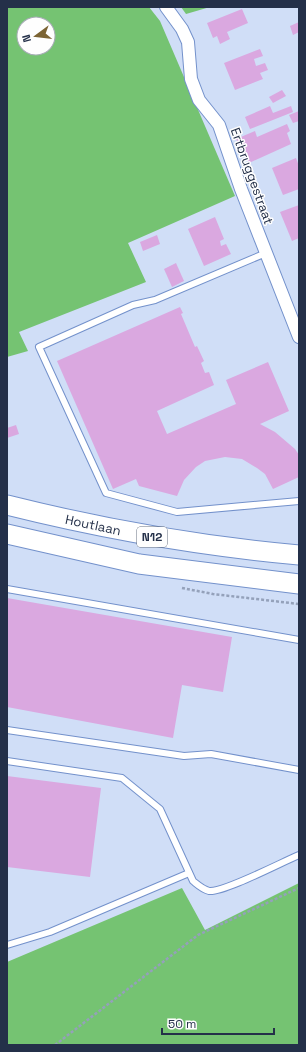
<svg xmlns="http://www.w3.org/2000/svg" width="306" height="1052" font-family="'Space Grotesk',sans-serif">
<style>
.green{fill:#75c372;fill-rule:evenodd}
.building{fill:#daa8e0}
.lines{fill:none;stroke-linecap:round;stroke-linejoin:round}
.service-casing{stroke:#7391cb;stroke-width:8}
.minor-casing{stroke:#7391cb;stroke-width:14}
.primary-casing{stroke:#7391cb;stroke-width:21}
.path{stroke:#94a1ba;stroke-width:2.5;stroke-dasharray:3 2;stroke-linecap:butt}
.service{stroke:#fff;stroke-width:6}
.minor{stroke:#fff;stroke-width:12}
.primary{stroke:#fff;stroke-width:19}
.labels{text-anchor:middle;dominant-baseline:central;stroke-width:3;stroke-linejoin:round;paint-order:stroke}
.shield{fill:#fefefe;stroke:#656e7f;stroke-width:1}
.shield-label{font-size:12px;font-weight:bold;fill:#243049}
.street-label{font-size:13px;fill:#243049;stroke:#fefefe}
</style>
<rect width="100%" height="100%" fill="#d0def7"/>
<g class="green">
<path d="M7,7H149L160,21L235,196L128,243L146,282L19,332L28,351L7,357ZM24,24H48V48H24Z"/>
<path d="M181,7H210L186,14Z"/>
<path d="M299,883V1045H7V962L182,888L205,930Z"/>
</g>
<g class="building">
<path d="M242,9L248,23L227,32L230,39L220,44L217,36L213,38L207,23Z"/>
<path d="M299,22V32L293,35L290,26Z"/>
<path d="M260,49L263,56L254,59L256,66L265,63L268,70L260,73L263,79L235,90L224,63Z"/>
<path d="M282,90L286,96L273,103L269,97Z"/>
<path d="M270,106L273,113L291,106L293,112L250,129L245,117Z"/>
<path d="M299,111V121L293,123L289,115Z"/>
<path d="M287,124L290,131L287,133L291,144L249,163L236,139L255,131L257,137Z"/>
<path d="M296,158L299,166V189L283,195L272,168Z"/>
<path d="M299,205V238L292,241L280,212Z"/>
<path d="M215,217L224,239L220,241L221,246L226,244L231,254L204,266L188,229Z"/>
<path d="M157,235L160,244L143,251L140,242Z"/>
<path d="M176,263L184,281L172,287L164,269Z"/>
<path d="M180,307L183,313L181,314L195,347L197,346L204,361L201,363L205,373L209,372L214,385L157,411L167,434L236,404L226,380L268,362L289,411L260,424L275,432L295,449L299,455V477L273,489L265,474L257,468L242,459L225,457L205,461L196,467L184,480L177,496L139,486L136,479L113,489L57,361Z"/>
<path d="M16,425L19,434L7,438V428Z"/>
<path d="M7,598L232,637L223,692L182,685L173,738L7,707Z"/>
<path d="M7,776L101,788L90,877L7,867Z"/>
</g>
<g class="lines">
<g class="service-casing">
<g id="service">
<path d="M266,253L155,300L133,305L39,347L106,493L177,512L299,501"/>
<path d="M7,589L299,640"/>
<path d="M7,730L184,756L211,754L299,770"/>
<path d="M7,761L122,778L160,809L193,881C198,885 202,889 209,891C223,893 282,862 299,855"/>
<path d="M7,945L50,932L189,873"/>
</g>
</g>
<g class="minor-casing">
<path id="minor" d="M166,7L182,29L188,42L191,79L199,100L219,125L241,189L299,337"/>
</g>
<g class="primary-casing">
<g id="primary">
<path d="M7,505C103,529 200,546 299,555"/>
<path d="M7,534L139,564L299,584"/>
</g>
</g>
<g class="path">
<path d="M182,588L213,594L299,604"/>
<path d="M55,1045L198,935L299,888"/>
</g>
<use href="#service" class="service"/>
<use href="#minor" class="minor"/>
<use href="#primary" class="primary"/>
</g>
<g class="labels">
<rect class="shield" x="137" y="527" width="30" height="20" rx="3"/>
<g class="shield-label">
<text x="152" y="537">N12</text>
</g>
<g class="street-label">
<text transform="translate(252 176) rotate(70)">Ertbruggestraat</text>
<text transform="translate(93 525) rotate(12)">Houtlaan</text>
</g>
</g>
<rect width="306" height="1052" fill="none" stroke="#243049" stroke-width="16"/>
<g transform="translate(36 36) rotate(255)"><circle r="19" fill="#fefefe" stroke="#a7acb6"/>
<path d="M0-3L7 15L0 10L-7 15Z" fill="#7c6434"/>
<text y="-6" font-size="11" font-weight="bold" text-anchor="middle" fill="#243049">N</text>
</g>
<path d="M162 1028v6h112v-6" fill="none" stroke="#243049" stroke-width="2"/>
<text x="168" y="1028" font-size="12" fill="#243049" stroke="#fefefe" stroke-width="3" paint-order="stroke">50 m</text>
</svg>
